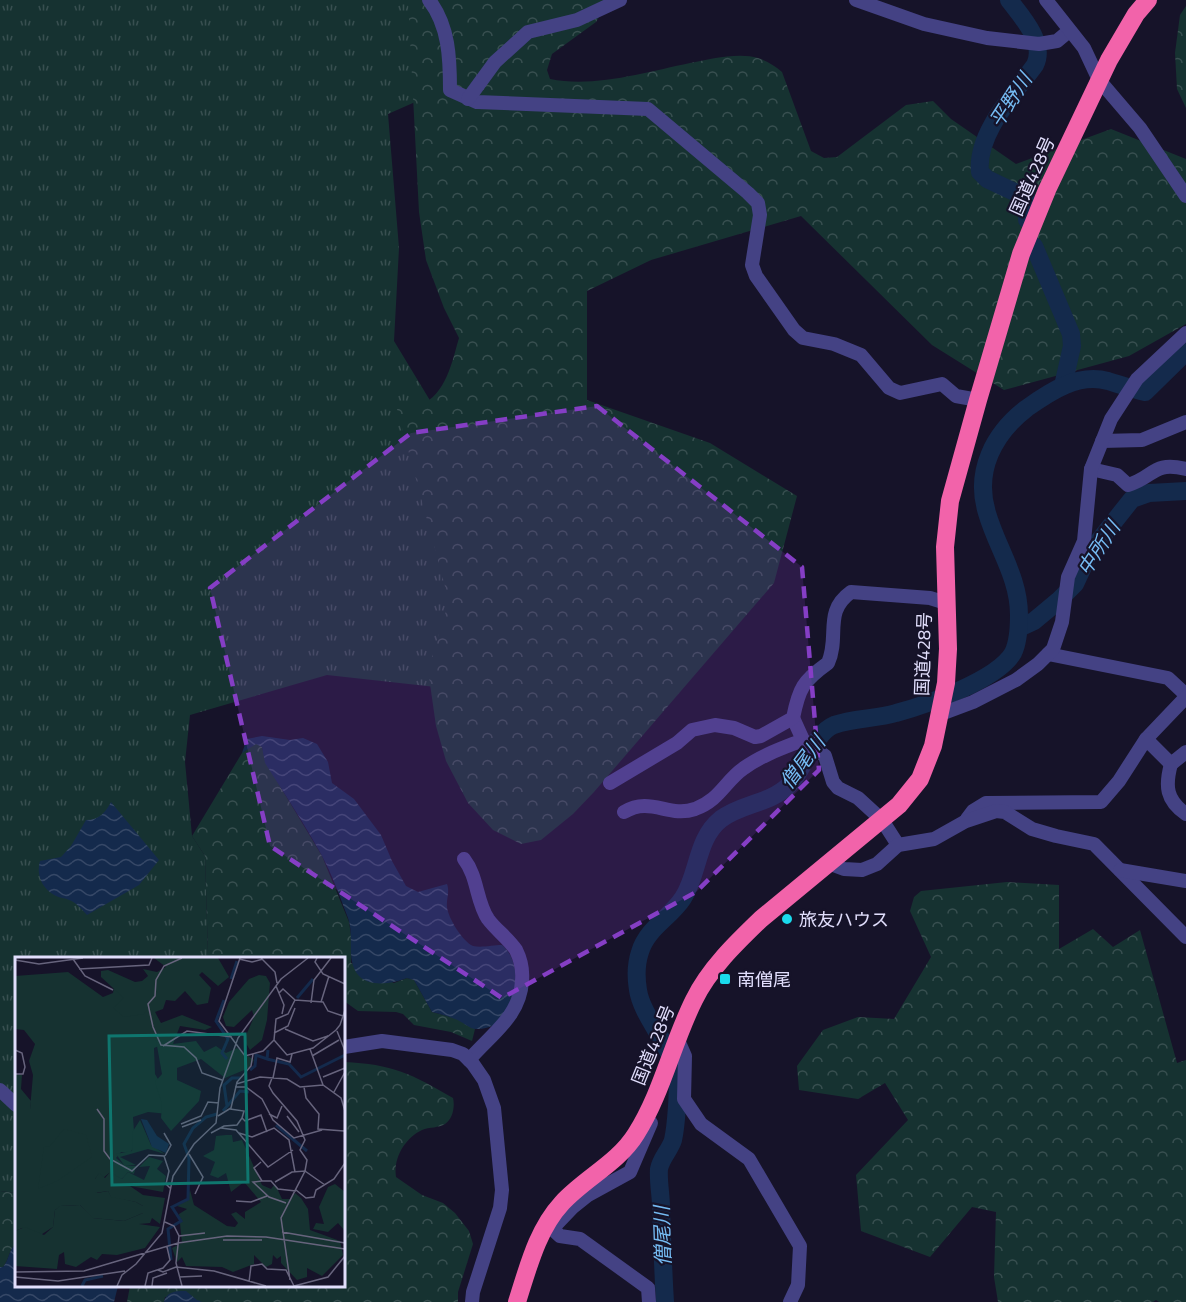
<svg xmlns="http://www.w3.org/2000/svg" width="1186" height="1302" font-family="'Titillium Web','Noto Sans JP',sans-serif">
<style>
.grass{fill:url(#grass-tufts)}
.forest{fill:url(#forest-crowns)}
.water{fill:url(#water-waves)}
.lines{fill:none;stroke-linecap:round;stroke-linejoin:round}
.river{stroke:#142a4c;stroke-width:18}
.minor{stroke:#444284;stroke-width:14}
.highway{stroke:#f263aa;stroke-width:18}
.marked{fill:#853ec5;fill-opacity:0.2;stroke:#853ec5;stroke-width:4.5;stroke-dasharray:12 8;stroke-linejoin:round}
.poi-dot{fill:#1adaec;stroke:#161329;stroke-width:2}
.labels{text-anchor:middle;dominant-baseline:central;stroke-width:4.5;stroke-linejoin:round;paint-order:stroke}
.street-label{font-size:18px;fill:#e1defc;stroke:#161329}
.poi-label{font-size:18px;fill:#e1defc;stroke:#161329;text-anchor:start}
.water-label{font-size:20px;font-style:italic;fill:#75bbf3;stroke:#161329}
.inset-river{fill:none;stroke:#142a4c;stroke-width:3}
.inset-road{fill:none;stroke:#67647d;stroke-width:1.5}
.view{fill:#0f766e;fill-opacity:0.15;stroke:#0f766e;stroke-width:3}
.inset-edge{fill:none;stroke:#e1defc;stroke-width:3}
</style>
<defs>
<pattern id="grass-tufts" width="24" height="20" patternUnits="userSpaceOnUse" patternTransform="scale(1.5)"><rect width="24" height="20" fill="#163231"/><path d="M3 7l-1-3M5 7V3M7 7l1-3M15 17l-1-3M17 17v-4M19 17l1-3" fill="none" stroke="#384f50"/></pattern>
<pattern id="forest-crowns" width="20" height="18" patternUnits="userSpaceOnUse" patternTransform="scale(1.5)"><rect width="20" height="18" fill="#163231"/><path d="M2 6a3 3 0 1 1 6 0M12 15a3 3 0 1 1 6 0" fill="none" stroke="#384f50"/></pattern>
<pattern id="water-waves" width="16" height="10" patternUnits="userSpaceOnUse" patternTransform="scale(1.5)"><rect width="16" height="10" fill="#142a4c"/><path d="M0 5q4-4 8 0t8 0" fill="none" stroke="#364867"/></pattern>
</defs>
<rect width="100%" height="100%" fill="#161329"/>
<path class="grass" d="M0,0H462L449,87L388,114L399,248L394,341L457,445L499,694L327,675L190,715L185,762L192,836L205,856L208,955L206,958H16V1193L0,1191Z"/>
<g class="forest">
<path d="M408,0H609L596,22L552,54L547,70L550,79C594,88 647,72 690,63C710,59 739,52 758,58C767,61 775,66 782,72L811,151L824,158L837,157L906,105L933,101L951,119L1016,164L1111,129L1186,159V324L1129,356L1004,390L932,345L801,216L651,260L587,291V400L710,443L797,496L774,583L594,792L573,814L541,840L521,844L493,830L468,803L446,761L436,726L428,670L449,601L397,409C404,408 413,407 420,405C446,395 452,362 459,338L444,308L426,260L419,212Z"/>
<path d="M1186,6V108L1177,89L1175,53L1180,15Z"/>
<path d="M256,743L262,747L266,763L322,856L349,922L352,941L351,963L394,983L407,978L414,980L432,1012L455,1018L475,1029L472,1041L451,1032L414,1025L403,1014L396,1012L358,1011L344,1001V958H206L208,955L205,856L192,836L242,753Z"/>
<path d="M1007,882L1059,885V949L1093,929L1113,947L1140,930L1177,1063L1186,1060V1302H1159L1156,1300L1153,1302H998L994,1277L996,1212L972,1207L930,1257L861,1231L856,1175L908,1120L885,1083L858,1099L799,1090L797,1066L823,1030L858,1017L894,1019L931,957L910,911L914,897L921,891Z"/>
<path d="M344,1062C392,1064 412,1074 453,1098C455,1106 453,1119 445,1124C439,1128 429,1127 422,1130C405,1138 393,1158 396,1177L422,1195L443,1203L455,1213L469,1231L473,1244L458,1292V1302H202L165,1297L164,1302H127L130,1286H344Z"/>
<path d="M0,1191L16,1193V1244C9,1249 9,1260 3,1267H0Z"/>
</g>
<g class="water">
<path d="M262,736L290,740L303,738L317,744L328,762L332,783L354,799L381,835L392,861L406,886L418,892L447,884C450,893 446,899 447,907C448,918 463,942 473,946C481,948 494,945 502,945C528,966 516,1031 476,1029C469,1029 462,1021 455,1019C448,1016 440,1014 432,1012L414,980L407,978C394,983 371,988 359,976C345,961 355,937 348,918C340,897 332,874 321,854C304,823 284,793 265,763L262,747L256,744L242,753L247,739Z"/>
<path d="M111,802L159,860L139,885L87,915C82,910 76,902 69,900C65,898 60,898 56,896C42,889 36,875 40,861L61,857L71,846L86,820C99,820 105,813 111,802Z"/>
<path d="M16,1244V1286H118L114,1302H0V1267H3C9,1260 9,1249 16,1244Z"/>
<path d="M186,1291L197,1300L202,1302H164C167,1291 176,1291 186,1291Z"/>
</g>
<g class="lines">
<g class="river">
<path d="M1009,0C1022,17 1046,43 1035,65C1014,94 976,134 980,172L987,179L1023,196L1027,200V220"/>
<path d="M1034,246L1071,334L1072,346L1063,386"/>
<path d="M1019,628L1034,621L1058,601L1075,584L1090,552L1132,499L1149,493L1186,491"/>
<path d="M665,1302C663,1270 662,1238 661,1207C661,1195 658,1181 659,1169C661,1158 670,1150 673,1140C676,1127 679,1089 677,1077C672,1046 642,1017 638,990C636,978 636,964 640,952C647,928 670,918 683,898C699,873 696,839 721,819C742,803 770,804 789,785C804,770 814,733 834,725C853,718 876,719 896,713C926,705 997,680 1013,653C1018,643 1019,627 1019,615C1019,577 997,548 987,513C974,471 994,433 1027,408C1051,391 1078,373 1108,381C1121,385 1133,389 1145,392L1186,352"/>
</g>
<g class="minor">
<path d="M429,0C449,26 450,58 450,90L477,102L648,109L748,193L758,203L760,215L752,265L756,276L794,330L803,338L834,344L861,355L889,388L900,393L942,384L956,396L978,400"/>
<path d="M856,0L924,24L987,38L1039,44L1057,41L1069,31"/>
<path d="M1046,0L1084,48L1099,80L1140,128L1186,196"/>
<path d="M468,99L495,62L528,32L577,20L620,0"/>
<path d="M1102,441L1142,440L1186,422"/>
<path d="M1091,469L1117,475L1128,485C1155,477 1152,461 1186,469"/>
<path d="M1048,654L1168,678L1186,695"/>
<path d="M941,714L973,702L1016,680L1038,664L1053,649L1062,622L1068,577L1084,541L1091,469L1111,419L1137,379L1186,333"/>
<path d="M793,718L803,740L825,756L833,782L838,788L858,798L882,820L898,845"/>
<path d="M1146,739L1186,697"/>
<path d="M1171,764C1165,786 1166,800 1186,814"/>
<path d="M610,783L677,743L692,730L715,725L734,728L755,737L761,736L793,718C799,688 803,681 828,663C840,636 823,612 851,592L930,598L946,603"/>
<path d="M624,812C651,796 668,818 695,809C720,800 725,781 744,768C762,755 783,748 803,740"/>
<path d="M967,819L973,811L986,803L1101,802L1119,781L1146,739L1171,764L1186,752"/>
<path d="M464,859C478,877 476,901 488,919C496,930 508,938 516,950C521,960 523,970 522,981C520,1017 490,1035 469,1060"/>
<path d="M828,863L844,869L862,870L877,864L898,845L934,839L966,821L996,811L1005,812L1032,829L1056,836L1094,844L1186,937"/>
<path d="M1120,870L1186,881"/>
<path d="M678,1040L685,1056L684,1099L701,1124L749,1159L800,1246L798,1285L790,1302"/>
<path d="M344,1047L382,1041L452,1050L463,1054L473,1064L484,1080L494,1108L502,1190L500,1208L473,1292L472,1302"/>
<path d="M0,1090L16,1105"/>
<path d="M547,1224L560,1236L580,1239L648,1288L649,1302"/>
<path d="M552,1229L573,1207L588,1195L630,1172L651,1123"/>
</g>
<path class="highway" d="M517,1302C528,1268 537,1230 562,1203C585,1178 618,1163 636,1134C662,1093 672,1044 694,1000C709,969 736,943 761,919L899,805L920,779L933,746L946,683L948,649L945,547L950,501L978,400L1021,254L1047,190L1109,60L1136,14L1148,0"/>
</g>
<path class="marked" d="M597,406L802,567L819,770L696,892L502,998L270,846L210,588L411,433Z"/>
<g class="poi-dot">
<circle cx="787" cy="919" r="6"/>
<rect x="719" y="973" width="12" height="12" rx="3"/>
</g>
<g class="labels">
<g class="street-label">
<text transform="translate(1032 176) rotate(-66)">国道428号</text>
<text transform="translate(923 654) rotate(-88)">国道428号</text>
<text transform="translate(653 1045) rotate(-68)">国道428号</text>
</g>
<g class="poi-label">
<text x="799" y="919">旅友ハウス</text>
<text x="737" y="979">南僧尾</text>
</g>
<g class="water-label">
<text transform="translate(1010 100) rotate(-57)">平野川</text>
<text transform="translate(1098 548) rotate(-57)">中所川</text>
<text transform="translate(802 762) rotate(-53)">僧尾川</text>
<text transform="translate(662 1236) rotate(-92)">僧尾川</text>
</g>
</g>
<g transform="translate(15 957)">
<rect width="330" height="330" fill="#161329"/>
<path d="M53,15L88,40L98,36L100,23L139,49L146,88L139,91L140,117L147,129L153,157L133,155L118,160L120,188L115,196L106,195L101,201L109,208L121,209L119,217L113,215L107,222L94,216L88,221L84,217L80,222L82,236L93,234L96,239L121,245L128,249V256L109,264L77,261L65,248L46,249L40,253L38,270L24,279L7,271L0,274V152H15L18,118L14,104L20,87L9,73L0,72V19Z" fill="#163231"/>
<path d="M139,1H203L214,20L203,29L187,15L184,18L196,31L193,46L182,48L170,34L160,44L151,43L148,52L140,55L146,66L167,58L197,70L190,73L165,69L158,87L181,84L189,95L201,89L211,96L222,91L239,103L234,111L210,121L186,102L162,111V123L186,134L184,144L156,174L146,161L147,147L140,125L147,117L135,50L129,57L109,60L98,51L109,41L86,20V14L93,13L120,25L127,24L133,19L128,12L142,15L151,10ZM244,18L251,19L255,26L252,63L247,83L235,93L229,83L239,60L237,53L219,70L211,69L208,60L214,45L234,22ZM0,117L7,118L6,132L16,144L15,152H0ZM125,163L136,188L150,197L133,192L105,200L121,208H109L101,197L117,194L118,174ZM49,172L71,178L77,200L42,224L23,232L29,190L35,189ZM211,178H217L218,185L227,183L247,228L256,232L260,227L267,242H276L280,236L286,241L293,252L295,273L325,284L328,298L307,319L292,311V320L282,323L266,306V299L262,302L258,298L257,307L251,310L239,298V307L218,315L207,310L171,309L167,300L162,305L157,291L167,286L164,257L172,252L162,249L172,243L175,233L179,248L212,269L220,270L223,266L216,257L221,255L230,262V255L246,245L229,225L216,235L211,216L203,221L195,218L200,205L188,199L199,193L201,179ZM134,200L148,204L142,212L151,219L148,235L115,229L128,238L150,241L145,267L137,261L135,266L124,267L145,270L130,291L102,298L87,297L82,303L76,300L61,310L50,307L49,295L44,298L42,312L0,309V274L10,270L29,278L38,270L40,253L45,249L65,248L78,261L109,264L128,256V249L121,245L96,240L93,234L80,236V222L84,216L90,221L95,215L107,222L113,215L129,223L135,209L124,210ZM320,227L330,235V274L323,266L313,275L298,272L301,266L309,267L304,250L313,230Z" fill="#163231"/>
<path d="M126,162L132,163L142,179L154,187L151,196L137,190Z" fill="#142a4c"/>
<path class="inset-river" d="M216,22L222,4M282,41L298,22M209,43L201,64L213,82L207,96L212,102M252,102L274,107L286,120L330,98M235,113L240,109L241,98L252,102L253,93M212,149L209,128L217,121H225M208,154L225,134L234,135M261,168L292,194M156,303L153,272L166,264L157,250L173,242L174,201L169,187L178,171L191,160L202,157M67,329L70,323L88,319"/>
<path class="inset-road" d="M167,1L149,9L141,23L140,39L133,47L138,70L146,88L169,90L181,101L187,116L207,123M225,1L204,64L230,99L248,94L259,83M246,1L260,15L262,26M302,1L300,5L308,17L330,27M58,2L70,19L98,33M224,2L237,5L248,2M0,3L24,7L68,1M64,12L134,8L137,1M261,29L269,48L267,57M264,36L268,32L280,43M306,45L314,19M296,46L299,23L316,1M328,59L313,54L308,45L280,43L273,57L261,62L259,83L272,98L298,91L321,73L325,68L330,53M270,72L298,84L313,79M322,74L330,94M259,76L273,69L280,51M148,89L172,74L217,80M295,92L308,128M0,93L7,96L10,110L8,117H0M297,99L324,83M308,120L330,111M257,121L254,129L258,136L282,164L290,183L285,193L292,203L290,214L310,228M258,121L262,101L275,105L277,97M221,127L245,120L272,122L285,130L308,128L326,141L330,154M220,130H231L247,142L258,163L279,181L307,173M289,130L291,141L304,157L303,172L329,174M319,135L330,115M82,152L89,162V194L95,202L117,214L134,198L149,199L154,214L151,227L155,231M215,152L229,154L227,161M254,157L262,161L267,149M203,159L216,151L222,125L236,109L238,97M272,159L284,175M166,167L186,159L193,145L204,146M167,170L186,163M206,171L221,173L253,210L278,193M149,176L156,188L150,199M196,176L209,169L222,168L227,161L230,164L246,158L252,175M224,176L237,180L259,171L274,183L280,215M174,197L188,220L180,237M246,205L239,211L247,224L238,225L254,240L271,246M247,224H256L263,232L281,234M260,225L277,215L290,214L266,261L275,323M281,233L291,241L299,240L301,233L319,222L330,206M221,244L236,245L252,239M150,265L159,269L164,279L161,306L167,329M267,275L330,286M164,279L190,276M208,283H247M143,313L148,315L161,310L199,314L251,329M0,315L69,314L163,286L212,279L251,280L330,292M0,320L43,324L110,314M164,320L187,319M234,325L236,309L247,307L252,312L271,313L279,329M102,329L107,318L121,307L147,276L158,219L179,187L201,166L205,131L223,81L266,22L293,1M130,329L133,316L148,311L155,303L152,290M137,329L138,321L152,316M279,329L313,320L330,299"/>
<path class="view" d="M230,77L233,225L97,228L94,79Z"/>
<rect width="330" height="330" class="inset-edge"/>
</g>
</svg>
